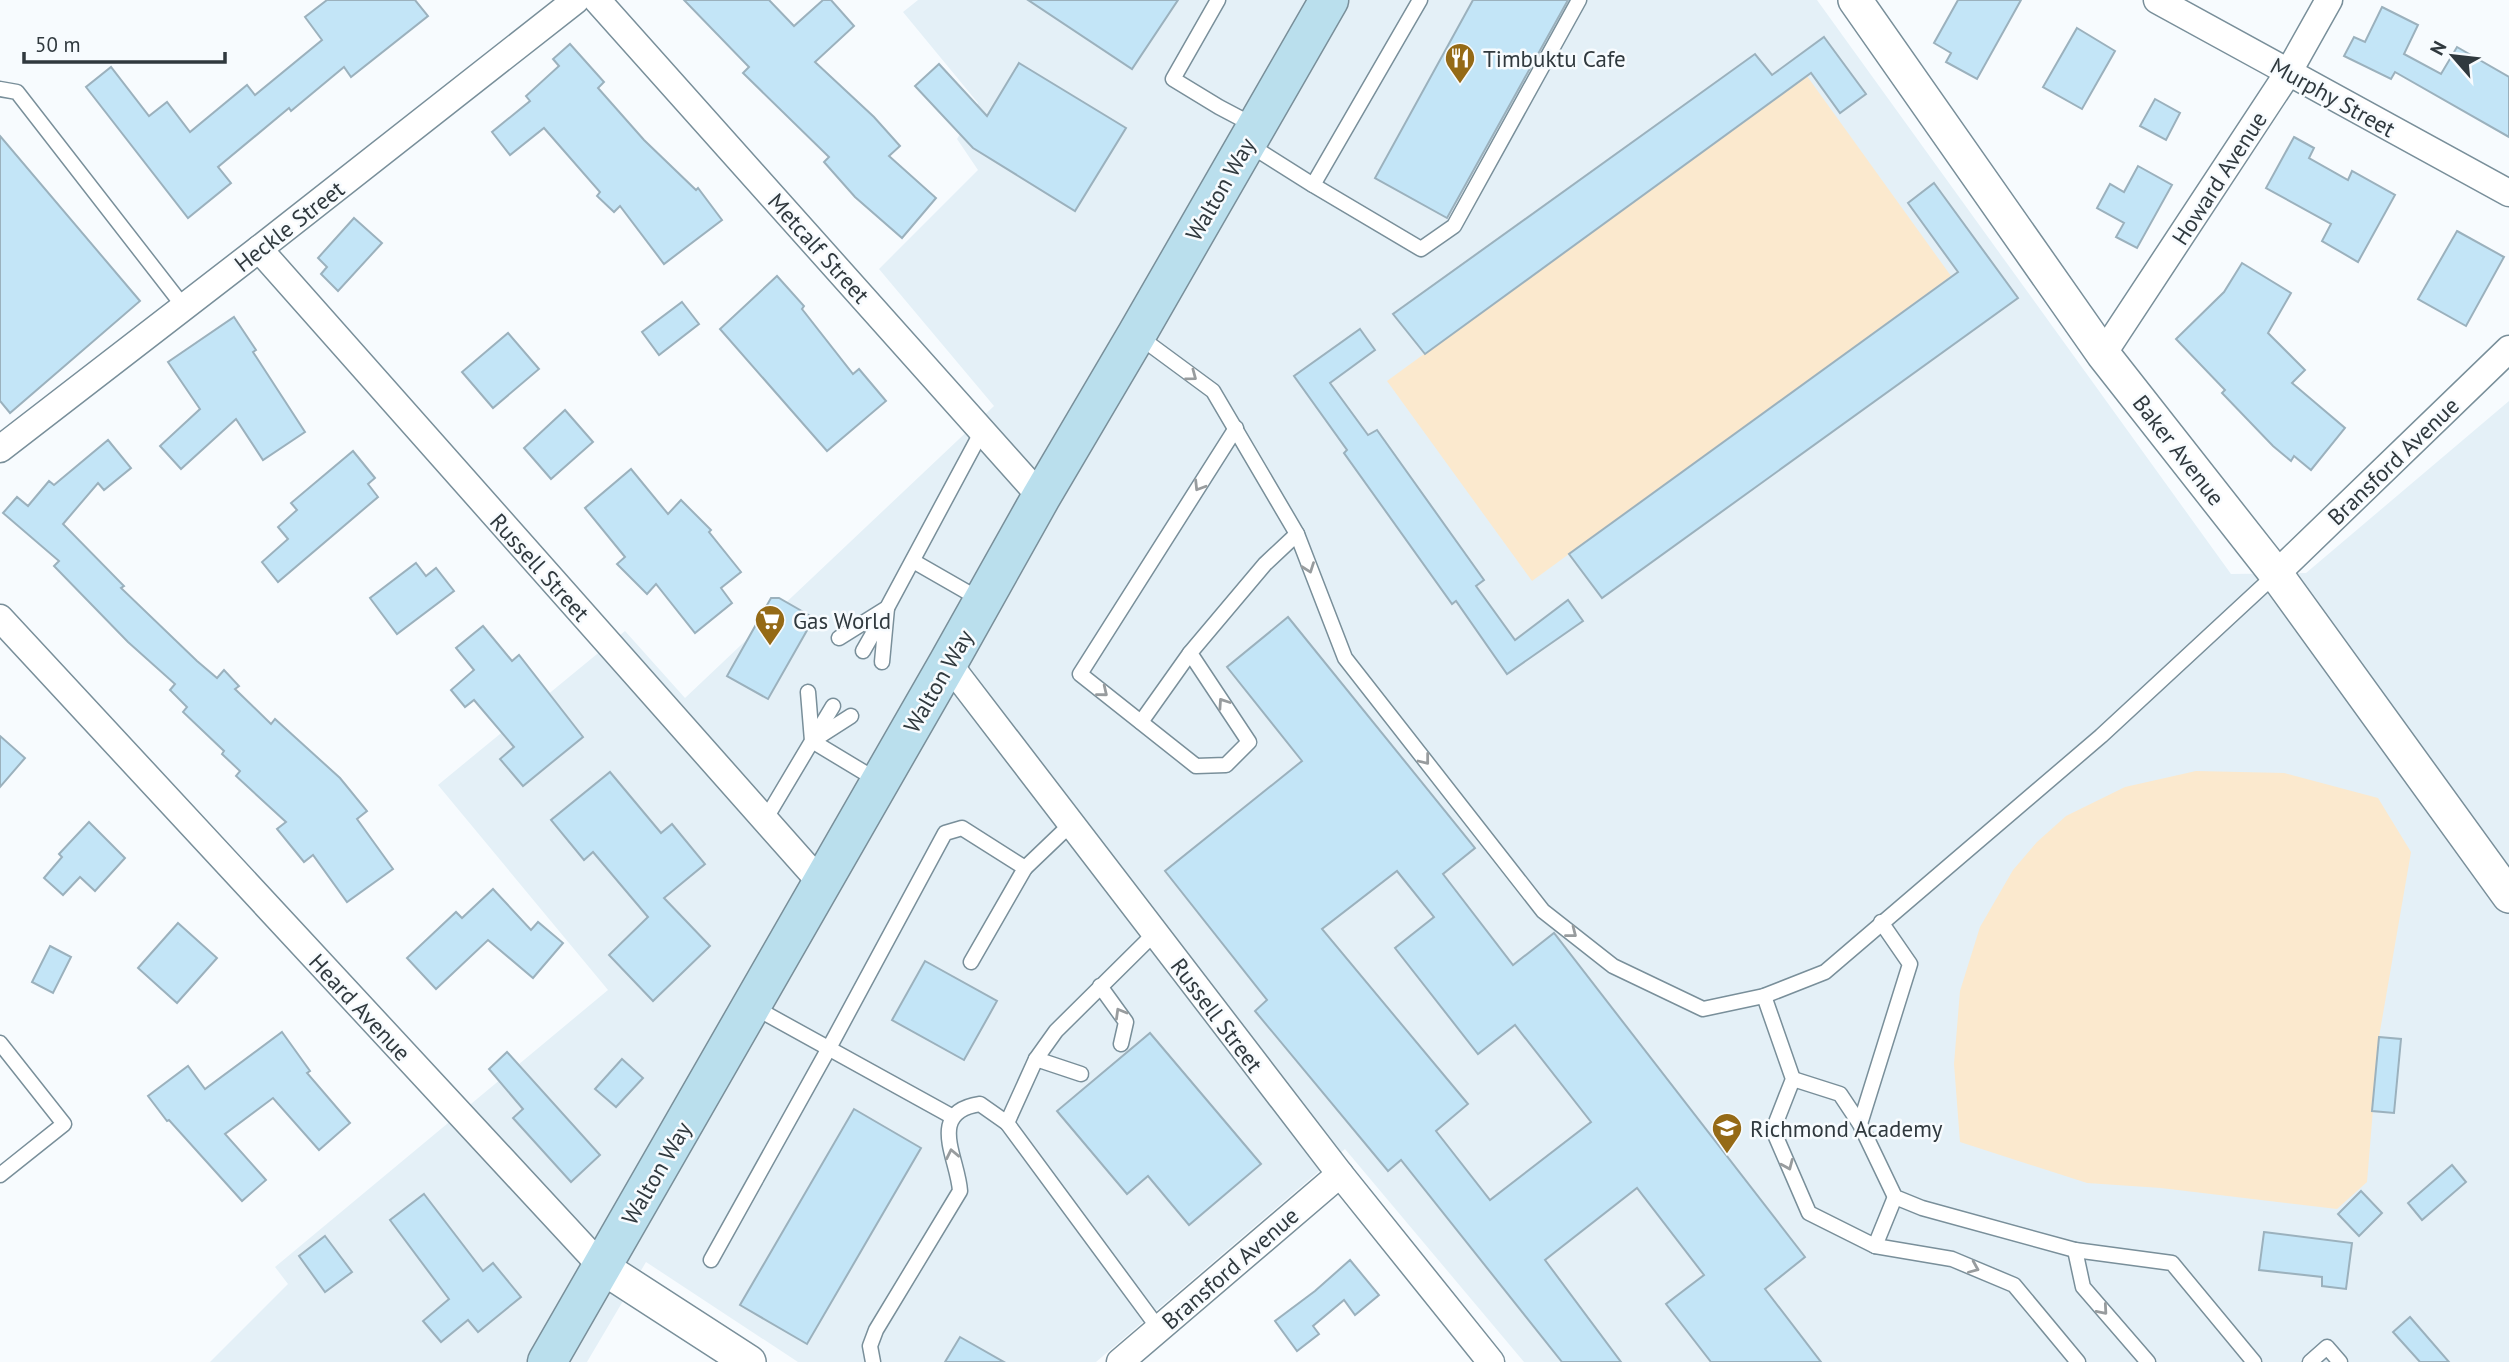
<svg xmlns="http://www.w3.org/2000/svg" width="2509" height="1362" font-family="'PT Sans',sans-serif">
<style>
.built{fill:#e4f0f7}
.green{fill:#fbe9ce}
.building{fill:#c3e5f7;stroke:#9bb1bd;stroke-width:2;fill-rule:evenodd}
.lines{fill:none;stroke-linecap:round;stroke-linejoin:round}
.service-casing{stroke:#798f9a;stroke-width:17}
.minor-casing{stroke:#798f9a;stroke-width:29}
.tertiary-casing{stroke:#798f9a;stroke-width:36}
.secondary-casing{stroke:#798f9a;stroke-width:41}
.service{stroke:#fff;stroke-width:14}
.minor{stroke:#fff;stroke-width:26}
.tertiary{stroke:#fff;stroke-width:33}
.secondary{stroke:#badfed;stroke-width:38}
.oneway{stroke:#989c9e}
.labels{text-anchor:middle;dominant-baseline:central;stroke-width:5;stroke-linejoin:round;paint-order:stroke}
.poi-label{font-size:23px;fill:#30393e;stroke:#f7fbfe;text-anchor:start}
.street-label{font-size:23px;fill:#30393e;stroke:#f7fbfe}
</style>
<rect width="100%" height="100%" fill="#f7fbfe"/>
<path class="built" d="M918,0H1817L2231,574L2306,573L2509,401V1362H1524L1345,1149L1096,1362H798L646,1262L587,1362H210L288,1284L275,1267L608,990L438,785L625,631L685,698L994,406L879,269L978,170L957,139L978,103L903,12Z"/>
<g class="green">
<path d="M1807,76L1951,276L1532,581L1387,381Z"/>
<path d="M2196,771L2284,773L2378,798L2411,852L2379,1037L2367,1182L2337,1209L2161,1188L2087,1183L1960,1142L1954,1064L1960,991L1980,927L2013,870L2037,842L2066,816L2125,787Z"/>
</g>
<g class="building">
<path d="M327,0H415L428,16L351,77L344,67L291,111L289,108L218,167L231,183L188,218L86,87L111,67L149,116L167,102L190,132L247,85L255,95L322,40L305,17Z"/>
<path d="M684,0H769L794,26L823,0H831L854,26L815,62L874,117L900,146L889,156L936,198L902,238L855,197L824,162L829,157L743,73L749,67Z"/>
<path d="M1028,0H1178L1132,69Z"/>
<path d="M1473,0H1568L1447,218L1375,178Z"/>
<path d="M1958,0H2021L1977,79L1946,62L1951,53L1934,43Z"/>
<path d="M2382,7L2418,25L2404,54L2441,74L2457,47L2509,77V137L2395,72L2391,79L2344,56L2354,37L2365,42Z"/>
<path d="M2077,28L2115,51L2082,109L2043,87Z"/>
<path d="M1824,37L1866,94L1840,113L1811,73L1425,354L1393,314L1755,54L1772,75Z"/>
<path d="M570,44L604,82L598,88L644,140L696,190L698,188L722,220L664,264L620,206L614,212L597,196L600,192L544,128L510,155L492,132L530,101L526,96L559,66L553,59Z"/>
<path d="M1019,63L1126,128L1075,211L973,148L915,86L939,64L987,116Z"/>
<path d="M2155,99L2180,113L2166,140L2140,126Z"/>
<path d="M0,136L140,301L10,413L0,401Z"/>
<path d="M2294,137L2314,148L2309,158L2348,180L2352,171L2395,195L2358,262L2322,241L2331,224L2266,188Z"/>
<path d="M2138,166L2172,185L2137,248L2116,237L2124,223L2097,208L2110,184L2124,192Z"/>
<path d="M1934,183L2018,298L1602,598L1569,554L1958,272L1908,203Z"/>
<path d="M354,218L382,243L338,291L321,274L327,267L318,258Z"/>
<path d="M2457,231L2504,257L2466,326L2418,299Z"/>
<path d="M2242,263L2291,293L2268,333L2305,370L2292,383L2345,428L2311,470L2294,456L2291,461L2273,446L2222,393L2225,390L2176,339L2224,292Z"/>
<path d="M777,276L804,306L802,309L853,374L859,369L886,401L827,451L720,329Z"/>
<path d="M682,302L699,324L659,355L642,332Z"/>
<path d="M234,317L256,350L253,352L305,432L263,460L236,419L181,469L160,446L200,409L168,362Z"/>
<path d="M1360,329L1375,350L1330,383L1368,435L1377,430L1484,580L1476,586L1515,640L1568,600L1583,621L1507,674L1456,601L1452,604L1344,453L1347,450L1294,376Z"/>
<path d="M508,333L539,369L493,408L462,372Z"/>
<path d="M565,410L593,442L551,479L524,448Z"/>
<path d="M108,440L131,468L104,490L98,483L63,524L124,586L121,588L197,661L217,678L224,670L239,686L235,689L271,724L275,719L340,778L367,811L357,819L393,869L347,902L313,855L304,862L277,829L286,822L236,776L240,771L222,754L224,751L183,712L187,707L170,690L175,684L128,642L54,566L59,561L3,513L17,497L28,506L49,481L54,485Z"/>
<path d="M353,451L375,478L368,484L378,497L278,582L262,562L288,539L278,527L297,510L291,503Z"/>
<path d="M631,469L668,514L681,500L711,530L709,532L741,572L721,588L732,603L695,633L656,584L647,594L617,564L625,557L585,508Z"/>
<path d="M416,563L426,576L436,568L454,591L397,634L370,598Z"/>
<path d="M771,598H779L814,618L768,699L727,676Z"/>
<path d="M1288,617L1475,848L1443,874L1513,965L1554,933L1805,1257L1765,1289L1821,1362H1711L1666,1304L1704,1275L1637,1188L1545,1260L1621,1362H1562L1401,1160L1388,1171L1255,1011L1267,1000L1165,871L1302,761L1227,667ZM1397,871L1434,917L1395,948L1478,1054L1515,1025L1591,1122L1490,1200L1436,1131L1468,1104L1322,929Z"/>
<path d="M483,626L512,661L519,655L583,737L523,786L500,759L514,747L474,700L465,707L451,690L474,670L456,648Z"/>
<path d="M0,736L25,758L0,787Z"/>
<path d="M610,772L661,833L672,824L705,864L664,898L710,946L653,1001L609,955L648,917L593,852L584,860L551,820Z"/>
<path d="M89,822L125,858L95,891L80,877L63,895L44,878L62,857L59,854Z"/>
<path d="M493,889L531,930L538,922L563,943L533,978L488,940L436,989L407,958L456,912L462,918Z"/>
<path d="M178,923L217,958L177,1003L138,968Z"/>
<path d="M50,946L71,957L53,993L32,982Z"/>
<path d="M925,961L997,1001L964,1060L892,1020Z"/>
<path d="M282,1032L310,1071L307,1073L350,1123L319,1150L273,1098L225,1134L266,1180L242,1201L169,1120L167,1121L148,1096L188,1066L205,1089Z"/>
<path d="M1150,1033L1261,1164L1189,1225L1148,1176L1127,1194L1057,1111Z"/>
<path d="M2379,1037L2401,1039L2394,1113L2372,1111Z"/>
<path d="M507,1052L600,1155L571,1182L513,1118L523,1109L489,1069Z"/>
<path d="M622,1059L643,1078L616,1107L595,1089Z"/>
<path d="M854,1109L921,1148L807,1344L740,1305Z"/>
<path d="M2452,1165L2466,1182L2422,1220L2408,1203Z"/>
<path d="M2361,1191L2382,1213L2359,1236L2338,1214Z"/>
<path d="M424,1194L483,1271L493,1263L521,1297L478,1332L468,1320L441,1342L423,1321L449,1299L390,1220Z"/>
<path d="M2264,1232L2352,1243L2346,1289L2322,1286V1277L2259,1270Z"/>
<path d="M325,1236L352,1272L325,1292L299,1256Z"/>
<path d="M1350,1260L1379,1295L1355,1315L1344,1300L1313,1326L1319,1334L1297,1351L1275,1321L1315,1291Z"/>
<path d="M2410,1317L2449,1362H2420L2393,1332Z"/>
<path d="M960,1337L1004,1362H945Z"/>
</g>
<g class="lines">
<g class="service-casing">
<g id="service">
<path d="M1218,0L1173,79L1219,107L1255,126"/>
<path d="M0,89L17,92L184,307"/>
<path d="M1248,144L1313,185L1421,249L1454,226L1579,0"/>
<path d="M1313,185L1420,0"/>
<path d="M1137,335L1213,391L1297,534L1345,658L1543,911L1613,966L1703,1009L1764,996L1825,972L2101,736L2276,574"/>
<path d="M1236,428L1080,674L1196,766L1226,765L1249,742L1190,653L1265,564L1297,534"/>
<path d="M913,561L981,600"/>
<path d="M839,638L887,608L982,431"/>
<path d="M863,651L883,616"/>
<path d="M882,662L887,608"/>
<path d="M1141,722L1190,653"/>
<path d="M815,736L833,706"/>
<path d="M812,741L880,782"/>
<path d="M812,741L851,716"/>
<path d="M765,820L812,741L808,692"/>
<path d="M1025,868L1071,824"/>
<path d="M1100,986L1126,1022L1121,1044"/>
<path d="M1764,996L1793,1079L1773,1130L1809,1213L1875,1246L1952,1259L2014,1285L2078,1362"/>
<path d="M752,1006L953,1117"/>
<path d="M0,1043L64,1124L0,1175"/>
<path d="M1036,1059L1081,1074"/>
<path d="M1793,1079L1840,1094L1860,1124L1895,1197L1922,1208L2075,1250L2172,1263L2254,1362"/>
<path d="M1007,1123L1159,1329"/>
<path d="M1860,1124L1910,964L1881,922"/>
<path d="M1875,1246L1895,1197"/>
<path d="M2075,1250L2083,1287L2148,1362"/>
<path d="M711,1260L829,1048L945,833L962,828L1025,868L971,962"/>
<path d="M873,1362L870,1346L876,1330L960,1191C958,1158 926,1112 980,1104L1007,1123L1036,1059L1056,1031L1155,933"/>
<path d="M2310,1362L2327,1347L2340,1362"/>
</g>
</g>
<g class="minor-casing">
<g id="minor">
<path d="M597,0L1041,497"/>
<path d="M2157,0L2509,193"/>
<path d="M259,249L822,884"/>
<path d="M2103,354L2288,73L2329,0"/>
<path d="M0,449L259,249L576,0"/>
<path d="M2276,574L2509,349"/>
<path d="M0,618L602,1267"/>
<path d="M948,663L1340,1174L1491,1362"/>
<path d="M1120,1362L1340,1174"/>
</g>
</g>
<g class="tertiary-casing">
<g id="tertiary">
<path d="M1855,0L2103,354L2276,574L2509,896"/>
<path d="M602,1267L749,1362"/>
</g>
</g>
<g class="secondary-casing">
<path id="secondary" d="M547,1362L948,663L1041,497L1137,334L1329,0"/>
</g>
<use href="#service" class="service"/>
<use href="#minor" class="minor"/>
<use href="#tertiary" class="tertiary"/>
<use href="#secondary" class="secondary"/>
</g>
<defs><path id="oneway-chevron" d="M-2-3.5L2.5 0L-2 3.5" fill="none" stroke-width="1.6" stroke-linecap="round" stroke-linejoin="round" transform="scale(1.75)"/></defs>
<g class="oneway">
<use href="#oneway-chevron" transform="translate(1192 376) rotate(37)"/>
<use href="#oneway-chevron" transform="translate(1199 486) rotate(122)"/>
<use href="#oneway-chevron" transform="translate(1309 568) rotate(70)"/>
<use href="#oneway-chevron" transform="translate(1103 692) rotate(39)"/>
<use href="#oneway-chevron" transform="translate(1223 703) rotate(-124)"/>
<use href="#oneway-chevron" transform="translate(1425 760) rotate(52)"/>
<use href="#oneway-chevron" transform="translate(1572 933) rotate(38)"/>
<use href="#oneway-chevron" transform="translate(1120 1013) rotate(-120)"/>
<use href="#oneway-chevron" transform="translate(952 1154) rotate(-102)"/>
<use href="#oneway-chevron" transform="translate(1788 1165) rotate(67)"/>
<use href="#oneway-chevron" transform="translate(1974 1268) rotate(23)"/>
<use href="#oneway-chevron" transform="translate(2103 1310) rotate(49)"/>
</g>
<defs>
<g id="restaurant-pin" transform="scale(1.575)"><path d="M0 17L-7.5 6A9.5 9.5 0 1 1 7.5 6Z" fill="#956a16" stroke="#f7fbfe"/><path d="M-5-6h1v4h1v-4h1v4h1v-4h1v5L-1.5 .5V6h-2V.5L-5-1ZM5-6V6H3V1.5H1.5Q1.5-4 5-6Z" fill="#fff"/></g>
<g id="supermarket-pin" transform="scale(1.575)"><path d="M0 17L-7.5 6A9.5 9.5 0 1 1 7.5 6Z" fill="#956a16" stroke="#f7fbfe"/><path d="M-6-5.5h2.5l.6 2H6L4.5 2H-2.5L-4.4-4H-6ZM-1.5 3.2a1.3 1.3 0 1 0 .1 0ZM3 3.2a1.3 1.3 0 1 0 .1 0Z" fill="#fff"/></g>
<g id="school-pin" transform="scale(1.575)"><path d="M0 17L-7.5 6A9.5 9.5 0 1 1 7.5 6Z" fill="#956a16" stroke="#f7fbfe"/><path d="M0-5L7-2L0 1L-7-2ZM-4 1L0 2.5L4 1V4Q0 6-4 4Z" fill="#fff"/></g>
</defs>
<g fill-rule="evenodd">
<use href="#restaurant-pin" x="1460" y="58"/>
<use href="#supermarket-pin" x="770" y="620"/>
<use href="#school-pin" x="1727" y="1128"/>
</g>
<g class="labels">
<g class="poi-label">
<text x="1483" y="58">Timbuktu Cafe</text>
<text x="793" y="620">Gas World</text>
<text x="1750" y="1128">Richmond Academy</text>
</g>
<g class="street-label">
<text transform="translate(2333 97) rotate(29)">Murphy Street</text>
<text transform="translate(2219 178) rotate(-57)">Howard Avenue</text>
<text transform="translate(1220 189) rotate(-60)">Walton Way</text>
<text transform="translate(289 226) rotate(-38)">Heckle Street</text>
<text transform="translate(819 248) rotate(48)">Metcalf Street</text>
<text transform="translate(2179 450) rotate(52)">Baker Avenue</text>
<text transform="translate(2393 461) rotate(-44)">Bransford Avenue</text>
<text transform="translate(540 567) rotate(48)">Russell Street</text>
<text transform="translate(938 681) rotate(-60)">Walton Way</text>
<text transform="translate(360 1007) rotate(47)">Heard Avenue</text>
<text transform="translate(1217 1015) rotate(53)">Russell Street</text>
<text transform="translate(656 1173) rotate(-60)">Walton Way</text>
<text transform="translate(1230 1268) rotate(-41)">Bransford Avenue</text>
</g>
</g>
<g transform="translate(2453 56) rotate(298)" stroke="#f7fbfe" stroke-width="5" paint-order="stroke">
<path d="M0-5L12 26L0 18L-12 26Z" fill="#30393e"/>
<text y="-10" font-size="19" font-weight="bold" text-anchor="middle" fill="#30393e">N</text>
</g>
<path d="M24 52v10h201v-10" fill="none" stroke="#30393e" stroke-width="3.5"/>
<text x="35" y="52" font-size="21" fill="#30393e" stroke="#f7fbfe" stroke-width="5" paint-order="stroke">50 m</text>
</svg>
